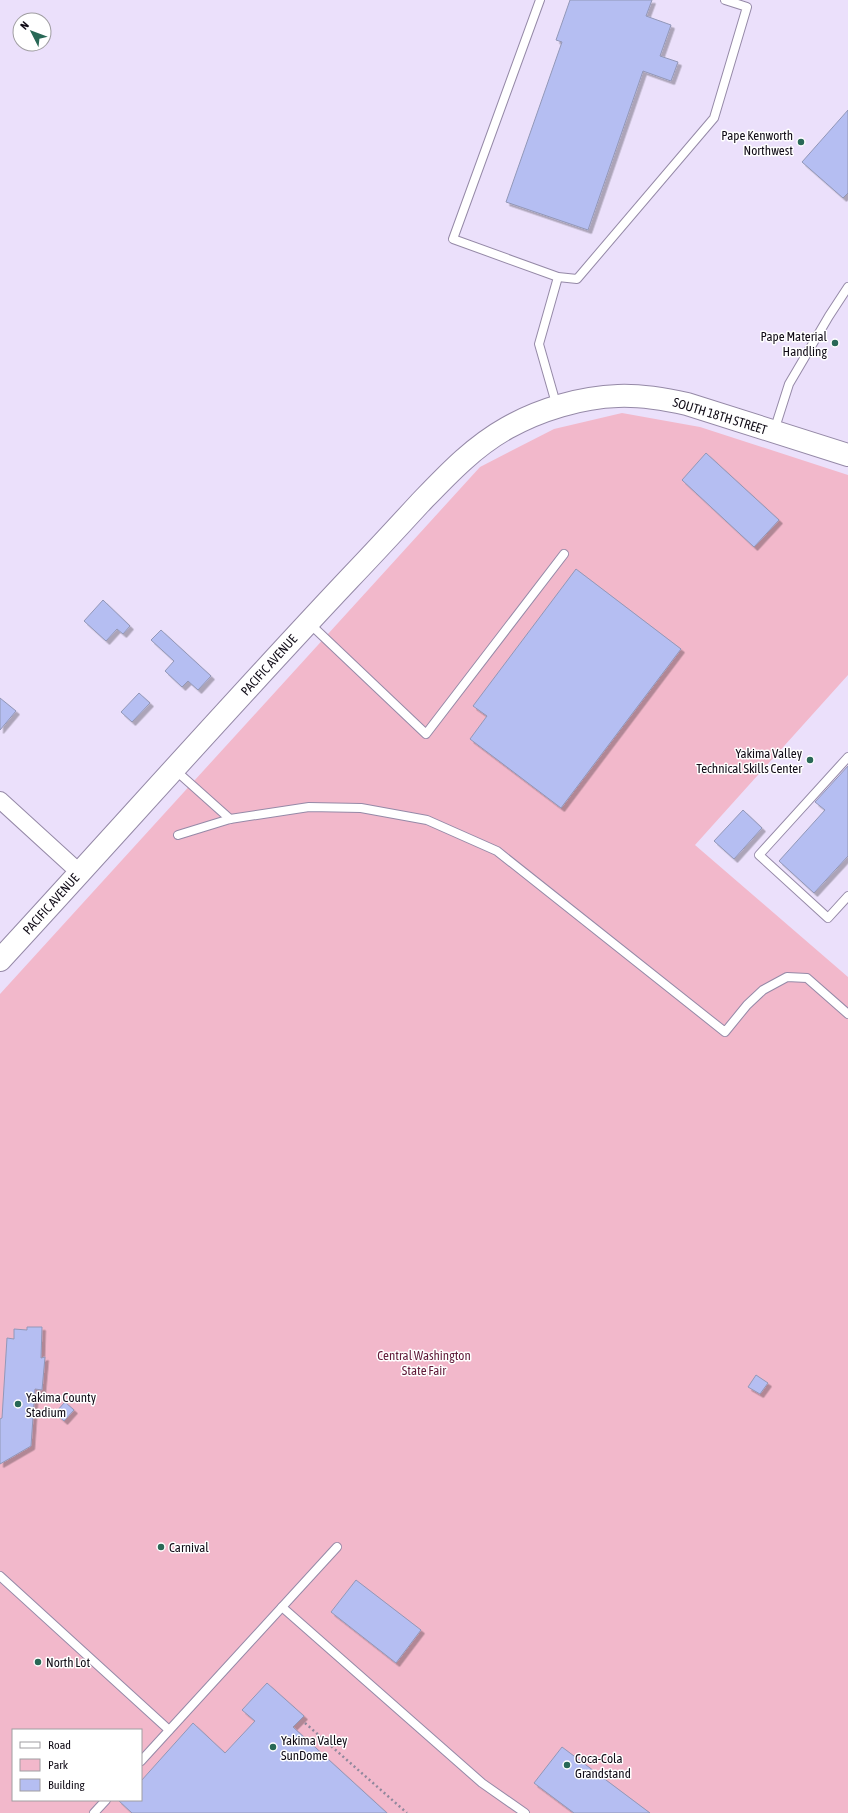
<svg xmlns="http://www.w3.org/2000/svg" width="848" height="1813" font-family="'Asap Condensed',sans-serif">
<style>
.green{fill:#f2b8cb;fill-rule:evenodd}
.building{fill:#b5bef2;stroke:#9297b7;filter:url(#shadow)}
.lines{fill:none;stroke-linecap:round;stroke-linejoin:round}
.lane-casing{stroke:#9589a7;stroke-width:10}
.street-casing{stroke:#9589a7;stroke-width:18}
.secondary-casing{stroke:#9589a7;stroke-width:24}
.path{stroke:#90889c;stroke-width:2.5;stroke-dasharray:2 3;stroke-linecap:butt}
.lane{stroke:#fff;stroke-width:8}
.street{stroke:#fff;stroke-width:16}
.secondary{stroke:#fff;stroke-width:22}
.poi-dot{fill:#286856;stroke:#fff;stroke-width:1.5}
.labels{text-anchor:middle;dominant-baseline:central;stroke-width:3;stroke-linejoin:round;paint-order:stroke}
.poi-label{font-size:13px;fill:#110c17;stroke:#fff;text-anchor:start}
.street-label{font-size:13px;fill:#110c17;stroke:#fff}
.park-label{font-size:13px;fill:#601b39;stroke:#fff}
</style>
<defs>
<filter id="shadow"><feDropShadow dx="3.5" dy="3.5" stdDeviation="0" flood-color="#0004"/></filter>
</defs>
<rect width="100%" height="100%" fill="#ebe0fb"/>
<path class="green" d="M622,413L700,427L848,475V675L695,845L848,977V1813H0V994L480,467L554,429ZM13,1730H141V1800H13Z"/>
<g class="building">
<path d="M570,0H652L646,16L671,25L660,56L678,62L671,81L643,71L588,230L506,202L562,42L556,40Z"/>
<path d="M848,110V193L843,198L802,162Z"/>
<path d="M706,453L779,520L754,547L682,480Z"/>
<path d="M576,569L681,649L561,808L470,739L487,716L473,706Z"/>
<path d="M103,600L130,626L123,634L117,629L106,641L84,621Z"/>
<path d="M161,630L211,676L198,690L188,681L182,687L165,671L174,661L151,640Z"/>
<path d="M139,693L150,703L132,722L121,712Z"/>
<path d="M0,698L16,711L0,730Z"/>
<path d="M848,766V856L814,893L779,861L825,810L815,802Z"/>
<path d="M743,810L762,828L734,859L714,841Z"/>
<path d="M27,1327H42L41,1358L45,1357L42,1390L35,1389L31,1446L0,1464V1419L2,1418L7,1338L14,1339V1329L27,1330Z"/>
<path d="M756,1375L768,1383L760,1394L748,1387Z"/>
<path d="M65,1402L74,1410L64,1421L55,1413Z"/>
<path d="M356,1580L421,1630L396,1663L331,1612Z"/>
<path d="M267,1683L304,1716L293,1727L387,1813H132L118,1800H141V1781L193,1723L225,1753L255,1721L242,1710Z"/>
<path d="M562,1747L650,1813H574L534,1783Z"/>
</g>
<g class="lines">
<g class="lane-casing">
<g id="lane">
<path d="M540,0L453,239L558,277L577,279L714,118L747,7L725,0"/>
<path d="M557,407L539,344L558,277"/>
<path d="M774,431L789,384L829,316L848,287"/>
<path d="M309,623L426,734L564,554"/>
<path d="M848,757L759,855L828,918L848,896"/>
<path d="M174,769L230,819"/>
<path d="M178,835L230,819L309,807L361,808L427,820L497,851L725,1032L747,1005L763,990L787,977L807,978L848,1014"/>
<path d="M0,1576L169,1730"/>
<path d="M282,1607L482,1783L525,1813"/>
<path d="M141,1761L337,1547"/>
<path d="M94,1813L106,1800"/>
</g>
</g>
<g class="street-casing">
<path id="street" d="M0,800L80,873"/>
</g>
<g class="secondary-casing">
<path id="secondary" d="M0,960C117,833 232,703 350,578C374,553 397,528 420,503C447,475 473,447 507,428C539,410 581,397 618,396C641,395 664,399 687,404L848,455"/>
</g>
<path class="path" d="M305,1723L407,1813"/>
<use href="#lane" class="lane"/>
<use href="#street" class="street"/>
<use href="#secondary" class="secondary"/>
</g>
<g class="poi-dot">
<circle cx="801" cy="142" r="4"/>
<circle cx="835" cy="343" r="4"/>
<circle cx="810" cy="760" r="4"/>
<circle cx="18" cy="1404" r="4"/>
<circle cx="161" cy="1547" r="4"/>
<circle cx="38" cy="1662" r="4"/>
<circle cx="273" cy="1747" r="4"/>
<circle cx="567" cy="1765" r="4"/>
</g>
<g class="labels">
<g class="poi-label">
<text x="793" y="135" text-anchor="end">Pape Kenworth<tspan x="793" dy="15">Northwest</tspan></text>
<text x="827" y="336" text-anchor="end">Pape Material<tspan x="827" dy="15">Handling</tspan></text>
<text x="802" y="753" text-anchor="end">Yakima Valley<tspan x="802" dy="15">Technical Skills Center</tspan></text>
<text x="26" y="1397">Yakima County<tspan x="26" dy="15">Stadium</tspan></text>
<text x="169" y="1547">Carnival</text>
<text x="46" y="1662">North Lot</text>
<text x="281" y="1740">Yakima Valley<tspan x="281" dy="15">SunDome</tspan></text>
<text x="575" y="1758">Coca-Cola<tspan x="575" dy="15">Grandstand</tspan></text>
</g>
<g class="street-label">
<text transform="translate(720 416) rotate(17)">SOUTH 18TH STREET</text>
<text transform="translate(269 665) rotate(-48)">PACIFIC AVENUE</text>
<text transform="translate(51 904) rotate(-48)">PACIFIC AVENUE</text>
</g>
<g class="park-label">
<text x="424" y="1355">Central Washington<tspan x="424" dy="15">State Fair</tspan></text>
</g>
</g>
<rect x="12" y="1729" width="130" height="72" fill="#ffffff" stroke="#a09ea2"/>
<rect x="20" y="1742" width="20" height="6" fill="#ffffff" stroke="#a09ea2"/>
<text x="48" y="1749" font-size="12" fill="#110c17">Road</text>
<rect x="20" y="1759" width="20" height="12" fill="#f2b8cb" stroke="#a09ea2"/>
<text x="48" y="1769" font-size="12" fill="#110c17">Park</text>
<rect x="20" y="1779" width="20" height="12" fill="#b5bef2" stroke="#a09ea2"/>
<text x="48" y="1789" font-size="12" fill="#110c17">Building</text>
<g transform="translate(32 32) rotate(312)"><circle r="19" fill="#ffffff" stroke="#a09ea2"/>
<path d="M0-3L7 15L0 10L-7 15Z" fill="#286856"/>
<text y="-6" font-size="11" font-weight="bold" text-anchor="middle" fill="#110c17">N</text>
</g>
</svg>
